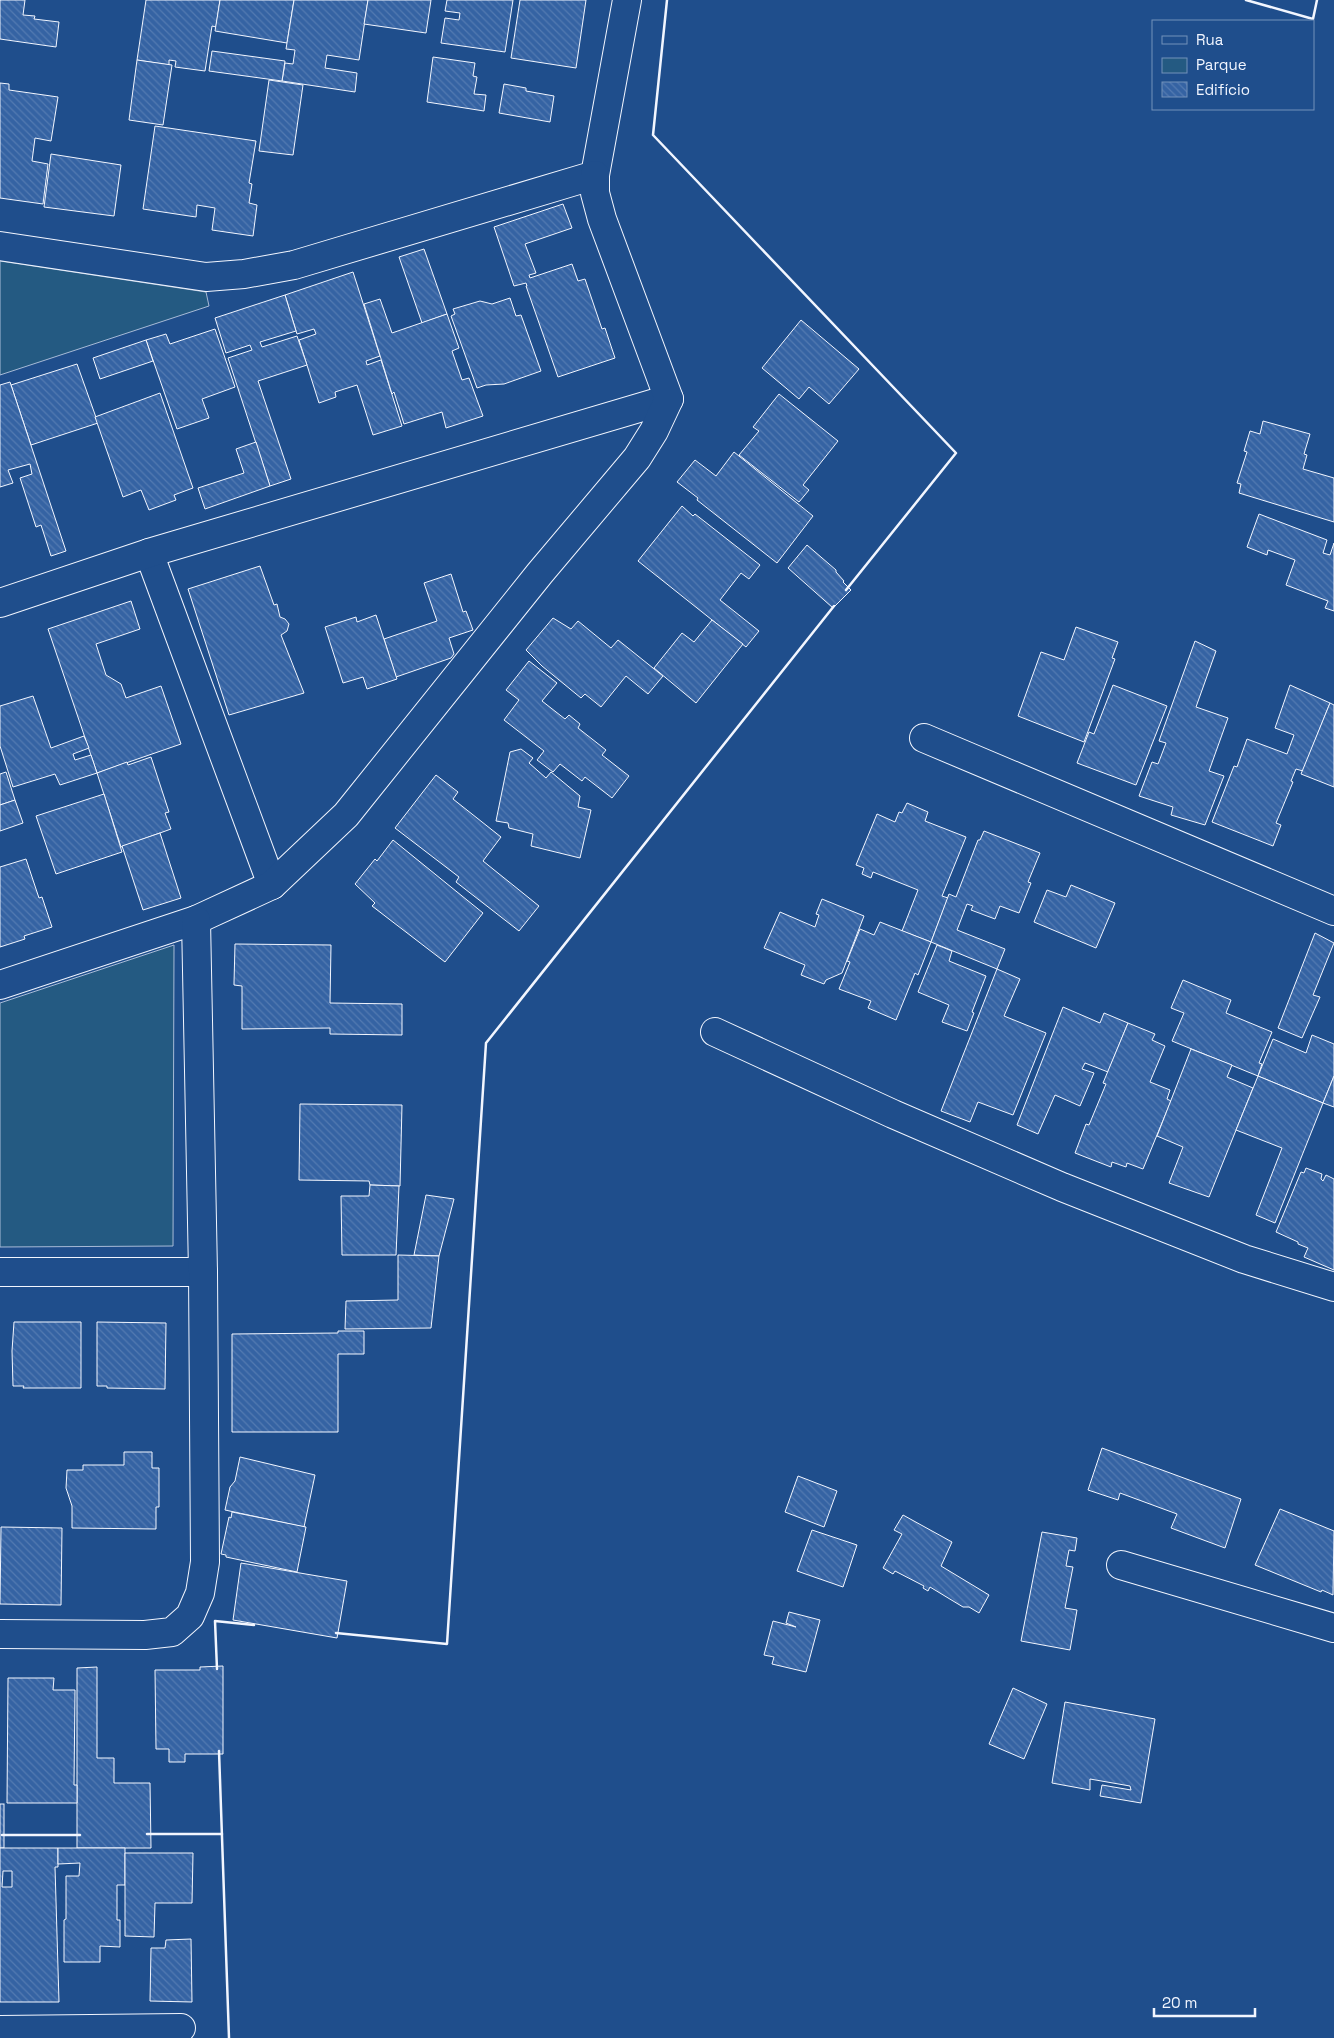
<svg xmlns="http://www.w3.org/2000/svg" width="1334" height="2038" font-family="'Space Grotesk',sans-serif">
<style>
.green{fill:#245a82;stroke:#a8bbd7}
.building{fill:url(#building-back-hatch);stroke:#f2f6ff;fill-rule:evenodd}
.lines{fill:none;stroke-linecap:round;stroke-linejoin:round}
.minor-casing{stroke:#f2f6ff;stroke-width:30}
.minor{stroke:#1f4e8c;stroke-width:28}
.wall{stroke:#f2f6ff;stroke-width:2.5}
</style>
<defs>
<pattern id="building-back-hatch" width="6" height="6" patternUnits="userSpaceOnUse" patternTransform="scale(1.25)"><rect width="6" height="6" fill="#3563a3"/><path d="M-1 5l2 2M0 0l6 6M5-1l2 2" fill="none" stroke="#537ab1"/></pattern>
</defs>
<rect width="100%" height="100%" fill="#1f4e8c"/>
<g class="green">
<path d="M0,261L206,292L209,306L0,375Z"/>
<path d="M174,945L173,1246L0,1247V1003Z"/>
</g>
<g class="building">
<path d="M0,0H25L23,15L35,16L34,19L59,22L56,47L0,39Z"/>
<path d="M146,0H220L216,27L212,26L205,71L175,67L176,61L169,60V65L137,60Z"/>
<path d="M220,0H294L287,43L215,31Z"/>
<path d="M294,0H368L359,60L327,55L325,68L357,73L355,92L282,81L285,63L293,64L295,50L286,49Z"/>
<path d="M368,0H431L426,33L364,24Z"/>
<path d="M447,0H513L505,52L441,43L445,18L459,20L460,13L445,11Z"/>
<path d="M520,0H586L576,68L511,58Z"/>
<path d="M212,51L285,61L282,81L209,71Z"/>
<path d="M433,57L475,63L473,76L477,77L474,94L486,95L484,111L427,102Z"/>
<path d="M137,60L172,65L163,125L129,120Z"/>
<path d="M269,80L303,85L293,155L259,151Z"/>
<path d="M0,83L9,84V90L58,97L51,141L35,138L32,161L48,164L43,204L0,198Z"/>
<path d="M504,84L526,88V91L554,96L550,122L499,113Z"/>
<path d="M155,126L256,141L249,183L252,184L249,203L257,205L253,236L212,230L215,208L197,205L196,217L143,209Z"/>
<path d="M51,154L121,165L114,216L44,207Z"/>
<path d="M563,204L572,228L525,244L536,273L529,275L530,278L572,264L578,281L585,279L602,329L605,328L615,358L558,377L526,286H527L526,283L514,286L494,227Z"/>
<path d="M424,249L447,314L422,323L399,257Z"/>
<path d="M353,272L380,356L366,361L367,365L381,360L402,426L373,435L357,385L335,392L336,397L319,403L299,340L316,334L314,329L297,334L285,295Z"/>
<path d="M285,295L296,331L260,342L262,347L297,336L307,365L258,381L291,479L270,486L228,358L252,350L250,345L226,353L215,318Z"/>
<path d="M510,298L516,316L521,315L541,371L504,384L486,385L477,388L451,316L455,314L453,309L480,301L492,304Z"/>
<path d="M380,299L392,333L447,314L459,348L452,351L462,380L469,378L483,416L446,428L442,412L404,424L394,392L392,394L364,304Z"/>
<path d="M801,320L859,369L829,404L809,387L799,399L762,368Z"/>
<path d="M215,329L235,387L202,399L209,418L177,429L146,340L166,334L170,344Z"/>
<path d="M146,340L153,361L100,379L93,358Z"/>
<path d="M77,364L98,423L31,445L11,385Z"/>
<path d="M10,382L66,551L51,556L41,525L36,527L20,478L32,474L30,464L8,470L13,483L0,487V385Z"/>
<path d="M160,393L193,488L174,495L176,500L149,510L141,490L123,497L95,417Z"/>
<path d="M779,394L838,441L803,485L809,490L799,502L739,455L759,431L753,427Z"/>
<path d="M1263,421L1310,434L1304,454L1307,455L1303,469L1334,478V522L1239,493L1241,484L1237,483L1247,452L1244,451L1250,431L1260,434Z"/>
<path d="M256,442L270,486L205,509L198,488L244,473L236,449Z"/>
<path d="M734,452L813,516L777,563L697,500L698,498L677,482L695,460L716,476Z"/>
<path d="M682,506L693,516L695,514L760,565L749,579L741,573L720,600L759,631L746,647L638,561Z"/>
<path d="M1259,514L1327,540L1323,553L1330,555L1334,543V611L1325,608L1328,601L1286,585L1295,560L1268,550L1267,555L1247,547Z"/>
<path d="M807,545L836,570V572L844,581L843,582L851,590L833,608L788,568Z"/>
<path d="M260,566L274,605L277,604L280,617L285,619L289,624L287,631L281,635L304,693L229,715L188,589Z"/>
<path d="M451,574L463,612L466,611L473,630L449,638L454,654L451,658L396,677L384,639L437,621L424,583Z"/>
<path d="M131,601L140,629L96,644L106,675L121,684L126,698L161,686L181,744L97,773L48,629Z"/>
<path d="M376,615L397,679L367,689L363,677L343,683L325,627L356,617L357,622Z"/>
<path d="M553,618L571,629L578,621L611,648L618,640L663,676L648,694L626,676L601,707L585,694L581,698L542,666L526,650Z"/>
<path d="M712,620L743,644L696,703L654,668L682,633L694,642Z"/>
<path d="M1076,627L1118,642L1112,658L1115,659L1084,742L1018,716L1041,652L1064,660Z"/>
<path d="M1195,641L1216,651L1196,707L1228,718L1209,771L1224,776L1205,825L1171,815L1173,807L1139,796L1152,762L1158,764L1166,743L1159,741Z"/>
<path d="M529,661L557,683L542,701L565,719L569,715L580,724L578,728L606,750L602,755L629,776L612,798L585,777L582,781L560,764L553,772L537,760L544,751L504,720L519,700L506,690Z"/>
<path d="M1113,685L1167,706L1136,785L1077,763L1089,732L1094,734Z"/>
<path d="M1290,685L1330,703L1303,771L1296,769L1291,781L1293,782L1276,823L1281,825L1273,846L1212,822L1234,766L1237,767L1247,739L1287,754L1294,735L1275,728Z"/>
<path d="M33,696L51,748L84,736L89,748L73,754L75,760L91,755L97,773L60,785L55,774L13,787L0,746V706Z"/>
<path d="M1330,703L1334,705V787L1301,774Z"/>
<path d="M521,749L533,758L529,763L546,778L551,772L580,796L578,807L591,810L580,858L531,846L533,834L509,828L508,823L496,821L510,752Z"/>
<path d="M151,757L169,812L165,813L171,829L121,847L97,773L127,762L128,765Z"/>
<path d="M6,772L15,800L0,805V774Z"/>
<path d="M436,775L458,792L453,799L501,837L483,861L539,906L519,931L456,882L459,877L395,828Z"/>
<path d="M104,794L122,852L56,874L36,816Z"/>
<path d="M15,800L23,823L0,831V805Z"/>
<path d="M907,803L928,812L925,821L966,837L942,896L948,898L931,942L902,931L918,890L873,872L871,878L862,874L864,868L856,865L877,814L895,822L899,812L902,813Z"/>
<path d="M984,831L1040,853L1028,882L1031,883L1019,913L1000,906L995,919L971,910L973,906L967,904L957,930L1005,949L997,969L931,942L949,894L956,897L978,840H980Z"/>
<path d="M160,833L181,898L143,910L122,846Z"/>
<path d="M393,840L483,913L445,962L372,906L375,903L355,884L375,859L377,861Z"/>
<path d="M26,859L39,898L42,897L52,927L24,936L25,939L0,947V867Z"/>
<path d="M1071,885L1115,903L1096,948L1034,922L1047,890L1066,897Z"/>
<path d="M822,899L864,916L842,973L826,980L824,984L801,975L805,965L764,948L780,912L815,927L819,915L816,914Z"/>
<path d="M880,922L931,942L918,975L915,973L896,1020L868,1008L871,1001L839,989L850,962L847,961L860,929L874,935Z"/>
<path d="M1315,933L1334,943L1313,995L1320,997L1302,1038L1278,1028Z"/>
<path d="M235,944L331,945L330,1003L402,1004V1035L330,1034V1028L242,1029V986L234,985V983Z"/>
<path d="M937,945L952,951L949,961L986,976L972,1012L974,1013L967,1031L942,1022L949,1005L918,992Z"/>
<path d="M997,969L1020,979L1004,1016L1046,1033L1013,1115L978,1102L970,1122L941,1111Z"/>
<path d="M1183,980L1231,1000L1226,1013L1272,1032L1259,1063L1262,1064L1258,1076L1172,1041L1184,1013L1171,1008Z"/>
<path d="M1063,1007L1100,1023L1104,1013L1128,1023L1108,1072L1085,1063L1082,1069L1094,1073L1080,1106L1055,1095L1038,1134L1017,1125Z"/>
<path d="M1128,1023L1155,1034L1152,1040L1165,1046L1150,1082L1170,1090L1167,1099L1171,1101L1143,1169L1127,1163L1126,1167L1112,1162L1111,1167L1075,1153L1086,1124L1089,1125L1106,1084L1103,1083Z"/>
<path d="M1312,1035L1334,1044V1076L1323,1103L1258,1076L1273,1039L1306,1053Z"/>
<path d="M1191,1049L1232,1065L1227,1077L1253,1088L1209,1197L1169,1183L1183,1147L1157,1136Z"/>
<path d="M1258,1076L1323,1103L1275,1223L1256,1215L1282,1148L1236,1130Z"/>
<path d="M1334,1076V1107L1323,1103Z"/>
<path d="M300,1104L402,1105L400,1186L370,1185L369,1181L299,1180Z"/>
<path d="M1306,1168L1322,1174L1321,1179L1323,1181L1326,1175L1334,1179V1270L1304,1257L1308,1248L1298,1244V1242L1276,1232L1301,1172L1304,1173Z"/>
<path d="M370,1185L399,1186L396,1255H342L341,1196H369Z"/>
<path d="M426,1195L454,1199L439,1256L414,1255Z"/>
<path d="M398,1255L439,1256L431,1328L345,1329L346,1301L398,1300Z"/>
<path d="M14,1322H81V1388H23L24,1386H13L12,1351Z"/>
<path d="M97,1322L166,1323L165,1389L107,1388V1386H97Z"/>
<path d="M338,1331H364V1354H338V1432H232V1334L338,1333Z"/>
<path d="M1102,1448L1241,1499L1225,1548L1171,1528L1177,1514L1120,1493L1118,1500L1088,1490Z"/>
<path d="M124,1452H152V1468H159V1507H156V1529L72,1528V1506L66,1488L67,1470H83V1465H124Z"/>
<path d="M240,1457L315,1475L304,1527L225,1510L230,1487L235,1481Z"/>
<path d="M798,1476L837,1491L824,1527L785,1512Z"/>
<path d="M1280,1509L1334,1531L1333,1595L1322,1590L1321,1592L1255,1565Z"/>
<path d="M232,1512L306,1527L297,1572L226,1557V1555L221,1554L229,1517L231,1518Z"/>
<path d="M903,1515L952,1542L941,1566L989,1595L979,1613L969,1607H963L930,1587L928,1591L923,1588L924,1586L895,1571L893,1574L883,1568L902,1534L894,1530Z"/>
<path d="M1,1527L62,1528L61,1605L0,1604Z"/>
<path d="M812,1530L857,1545L843,1587L797,1571Z"/>
<path d="M1042,1532L1077,1538L1075,1551L1069,1550L1066,1566L1073,1567L1065,1608L1077,1610L1070,1650L1021,1641Z"/>
<path d="M241,1563L347,1581L337,1638L233,1620Z"/>
<path d="M789,1612L820,1620L806,1672L772,1664L774,1657L764,1655L773,1621L796,1627L786,1623Z"/>
<path d="M223,1666V1754H185V1762H169V1749H156L155,1670H200V1667Z"/>
<path d="M97,1667V1758H114V1783H150L151,1848H77V1668Z"/>
<path d="M8,1678H54L53,1690H75L74,1785H77V1803H7Z"/>
<path d="M1013,1688L1047,1704L1024,1759L989,1744Z"/>
<path d="M1065,1702L1155,1719L1141,1803L1100,1796L1102,1785L1131,1790L1130,1786L1090,1779V1790L1052,1783Z"/>
<rect x="0" y="1804" width="4" height="44"/>
<path d="M0,1848H58V1867H55L59,2002H0ZM3,1871H12V1887H2Z"/>
<path d="M58,1848H125V1885H117V1920H120V1947L100,1946V1962H64V1920L66,1919V1876H79L80,1863L58,1864Z"/>
<path d="M125,1853H193L192,1903H155L154,1937L125,1936Z"/>
<path d="M191,1939L192,2002L150,2001L151,1948H165L166,1940Z"/>
</g>
<g class="lines">
<g class="minor-casing">
<g id="minor">
<path d="M0,246L206,277L244,274L294,265L595,175L627,0"/>
<path d="M149,553L272,885"/>
<path d="M0,603L149,553L669,399"/>
<path d="M924,738L1334,911"/>
<path d="M0,985L196,920L272,885L346,815L540,573L637,458L654,431L669,399L602,219L595,193V175"/>
<path d="M715,1032L893,1114L1062,1187L1244,1259L1334,1287"/>
<path d="M0,1272H203"/>
<path d="M1121,1565L1334,1628"/>
<path d="M0,1634L145,1635L172,1632L190,1616L200,1593L205,1562L203,1272L196,920"/>
<path d="M0,2030L181,2028"/>
</g>
</g>
<use href="#minor" class="minor"/>
<g class="wall">
<path d="M667,0L653,135L956,453L846,590"/>
<path d="M1246,0L1313,19L1317,0"/>
<path d="M336,1633L447,1644L486,1043L834,606"/>
<path d="M217,1669L215,1621L254,1625"/>
<path d="M219,1751L229,2038"/>
<path d="M147,1834H222"/>
<path d="M2,1835H80"/>
</g>
</g>
<rect x="1152" y="20" width="162" height="90" fill="#1f4e8c" stroke="#7391ba"/>
<rect x="1162" y="36" width="25" height="8" fill="#1f4e8c" stroke="#7391ba"/>
<text x="1196" y="45" font-size="15" fill="#f2f6ff">Rua</text>
<rect x="1162" y="58" width="25" height="15" fill="#245a82" stroke="#7391ba"/>
<text x="1196" y="70" font-size="15" fill="#f2f6ff">Parque</text>
<rect x="1162" y="82" width="25" height="15" fill="url(#building-back-hatch)" stroke="#7391ba"/>
<text x="1196" y="95" font-size="15" fill="#f2f6ff">Edifício</text>
<path d="M1154 2008v8h101v-8" fill="none" stroke="#f2f6ff" stroke-width="2.5"/>
<text x="1162" y="2008" font-size="15" fill="#f2f6ff" stroke="#1f4e8c" stroke-width="4" paint-order="stroke">20 m</text>
</svg>
